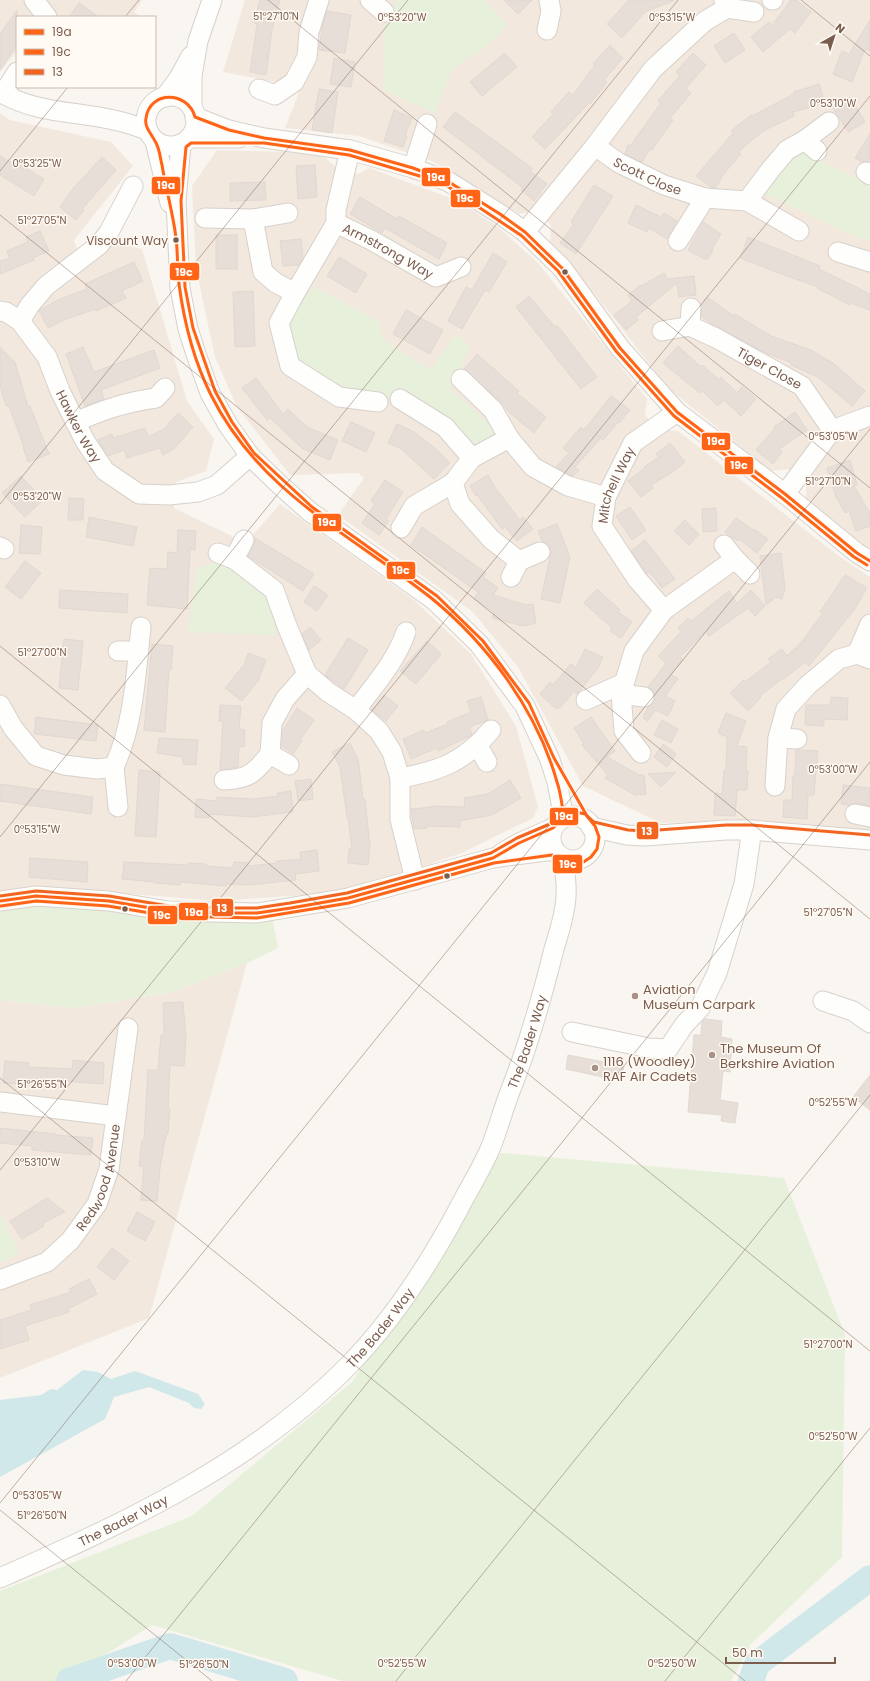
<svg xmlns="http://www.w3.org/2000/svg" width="870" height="1681" font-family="Poppins,sans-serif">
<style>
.residential{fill:#f2e8de}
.green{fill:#e7f0db}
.water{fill:#d0e8ea}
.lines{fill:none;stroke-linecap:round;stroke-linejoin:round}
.river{stroke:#d0e8ea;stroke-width:26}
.building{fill:#e6ded7;stroke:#e2d8d2}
.minor-casing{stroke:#d7d1cb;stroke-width:21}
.minor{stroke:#fefefd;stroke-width:19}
.bus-1-casing{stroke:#fffaf3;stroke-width:6}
.bus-2-casing{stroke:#fffaf3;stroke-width:6}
.bus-3-casing{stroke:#fffaf3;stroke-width:6}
.bus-1{stroke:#ff6417;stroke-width:3}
.bus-2{stroke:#ff6417;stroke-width:3}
.bus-3{stroke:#f26521;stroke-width:3}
.ticks{fill:none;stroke:#7a5c4d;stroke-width:1;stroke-opacity:0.45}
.bus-dot{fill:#7a5c4d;stroke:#fffaf3;stroke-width:1.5}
.poi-dot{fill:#a69286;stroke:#fffaf3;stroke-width:1.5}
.labels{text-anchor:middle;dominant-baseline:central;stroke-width:3;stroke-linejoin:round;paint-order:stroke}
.bus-label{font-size:12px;fill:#7a5c4d;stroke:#fffaf3;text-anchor:end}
.street-label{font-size:13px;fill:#7a5c4d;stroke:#fffaf3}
.poi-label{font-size:13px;fill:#7a5c4d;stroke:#fffaf3;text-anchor:start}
.ticks-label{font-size:10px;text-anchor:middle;fill:#7a5c4d;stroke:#fffaf3;stroke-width:3;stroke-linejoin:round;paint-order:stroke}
.line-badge{stroke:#fffaf3;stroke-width:1.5}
.badge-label{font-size:11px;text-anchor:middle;font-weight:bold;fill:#fff}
</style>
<rect width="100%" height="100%" fill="#f9f5f0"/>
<g class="residential">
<path d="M0,0H142L134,12L140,17H17V51L0,72Z"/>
<path d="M245,0H870V550L806,500V483L787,469L771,471L669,389L594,293L550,244L551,226L537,211L520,214L432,161L359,136L285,128L301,87L223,72Z"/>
<path d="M0,113L10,120L111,142L133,166L74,240L82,264L116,243L142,249L187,401L214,439L206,471L176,482L174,508L246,543L280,504L413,599L471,654L516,726L538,807L533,818L462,853L347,892L217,901L34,886L0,891Z"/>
<path d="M217,150L321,153L333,165L358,174L369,168L456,200L498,227L538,263L647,399L645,416L662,430L678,431L840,557L870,577V833L750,820L661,823L583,786L518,667L473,612L338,515L364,478L358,473L290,475L237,407L215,357L196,268L192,186Z"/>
<path d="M247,963L149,1318L0,1378V1000L74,1008L172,992Z"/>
</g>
<g class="green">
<path d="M397,0H485L507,25L489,45L452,69L435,113L383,90L384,29Z"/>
<path d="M805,144L820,161L870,184V241L858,238L760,191Z"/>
<path d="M314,287L379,321L383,340L431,370L455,335L470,346L451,389L496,430L474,453L408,398L388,399L330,382L305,367L291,347L290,327L296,309Z"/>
<path d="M222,560L266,588L276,635L188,632L197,568Z"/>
<path d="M19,904L272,917L278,948L247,963L172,992L74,1008L0,1000V906Z"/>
<path d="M501,1153L784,1178L845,1335L842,1557L751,1644L731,1681H343L152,1625L64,1681H0V1591L192,1516L352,1382Z"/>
<path d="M0,1214L20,1254L0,1262Z"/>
</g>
<path class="water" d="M83,1370L98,1372L111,1379L135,1371L198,1394L205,1404L201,1409L194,1408L189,1403L149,1387L114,1397L105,1419L0,1477V1400L41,1395L51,1389L57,1390Z"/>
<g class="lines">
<g class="river">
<path d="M69,1681L170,1646L285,1681"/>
<path d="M751,1681L757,1664L870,1578"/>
</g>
</g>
<g class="building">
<path d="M260,0H280L272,30L266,75L250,72L257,24L254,23Z"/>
<path d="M504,0H532L518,14Z"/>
<path d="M629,0H673V1L645,12L622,38L607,24Z"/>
<path d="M791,0H796L811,12L795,33L790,29L763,52L751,37L769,22L772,25Z"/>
<path d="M79,3L99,17H69Z"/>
<path d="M17,10V45L0,70V34Z"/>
<path d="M327,11L351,15L345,53L319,50L323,23Z"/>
<path d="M870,20V51L865,49L852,82L833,74L842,51L849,54Z"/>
<path d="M734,33L745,50L725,63L714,46Z"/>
<path d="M610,45L623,58L604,80L607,82L590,104L589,103L545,149L532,137L553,114L551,112L569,92L573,95L595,65L593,64Z"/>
<path d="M505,53L517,67L482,96L470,82Z"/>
<path d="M693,53L706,65L686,88L691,93L670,118L673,120L652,150L650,149L642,162L625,154L628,145L630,146L661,103L658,101L680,75L676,72Z"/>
<path d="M334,58L355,62L351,87L330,84Z"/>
<path d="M819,84L825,103L793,112L794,116L763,131L738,152L741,154L721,177L722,178L715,188L711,187L696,176L733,133L731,131L751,115L752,116L794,94V92Z"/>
<path d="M319,89L338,92L332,133L312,130Z"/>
<path d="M850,97L865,122L848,132L833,108Z"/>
<path d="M394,110L412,118L405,135L407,136L403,147L384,141Z"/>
<path d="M455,112L532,168L530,171L547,184L534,201L521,190L522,187L443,127Z"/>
<path d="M870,134V162H862L855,158Z"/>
<path d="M0,156L15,165L16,162L44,179L34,196L0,175Z"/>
<path d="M102,157L116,170L82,209L84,210L76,220L60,207L71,191Z"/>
<path d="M315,165L317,197L298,199L296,166Z"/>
<path d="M265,182L266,200L230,201V183Z"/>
<path d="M594,185L613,196L576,254L560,243L574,224L571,222Z"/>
<path d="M360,197L397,219L399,216L447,243L439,259L385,228L382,233L350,214Z"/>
<path d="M636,205L661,217L664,213L677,221L667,239L649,228L647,232L628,223Z"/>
<path d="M703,222L721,234L712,249L713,250L708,259H704L688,250Z"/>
<path d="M40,231L49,251L33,258L34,260L0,274V261L10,259L7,251L28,242L26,237Z"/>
<rect x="216" y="235" width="21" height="34"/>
<path d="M748,237L820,266L819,269L870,294V310L851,303L850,305L817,288L818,287L776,272L740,258Z"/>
<path d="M301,239L303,258L299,265L283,266L280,241Z"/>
<path d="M493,253L507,262L489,292L485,290L462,329L448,321L466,287L472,290Z"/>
<path d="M339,257L367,274L356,293L327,276Z"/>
<path d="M134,262L143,281L122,291L126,298L96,311L95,309L64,320L48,328L39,311L40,310L58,300L87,289L85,284Z"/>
<path d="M664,273L667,279L694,276L696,295L679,297L677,283L636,317L638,320L626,330L614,315L632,301L628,295L640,285L641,286Z"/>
<path d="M253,291L255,346L235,347L233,292Z"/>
<path d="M529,296L555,327L557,325L597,377L581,389L516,307Z"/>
<path d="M707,297L734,316L735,314L771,336L811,350L833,363L865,391L852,406L818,377L791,365L792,363L766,353L712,324L702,317L701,306Z"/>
<path d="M406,310L443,330L430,354L393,334Z"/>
<path d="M678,346L701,367L702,365L719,380L721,377L737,393L742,387L756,399L741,416L724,400L718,406L702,391L700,393L663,363Z"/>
<path d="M0,347L15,362L28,407L30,406L49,454L28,462L23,447H24L9,406H6L0,386Z"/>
<path d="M83,347L94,372L154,350L160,368L101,390L104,399L85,406L66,354Z"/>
<path d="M477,354L519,391L517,393L546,417L534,433L509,412L501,402L464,369Z"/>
<path d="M256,378L283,414L288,409L307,427L338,440L330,460L303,449L270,418L267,420L242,388Z"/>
<path d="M611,396L630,410L619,423L618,422L603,440L601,438L575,467L579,470L573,476L557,467H556L569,453L563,448L581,427L584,430Z"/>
<path d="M795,412L807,430L779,449L782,452L773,464L756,450L775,428L774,427Z"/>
<path d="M178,413L193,427L174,449L163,455L160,448L127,458L124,450L108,456L98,440L112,434L113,438L145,428L148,437L164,429Z"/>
<path d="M351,422L375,433L366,452L342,441Z"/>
<path d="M397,424L414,432L437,450L450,463L434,479L400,448L388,443Z"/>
<path d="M670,443L685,462L671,473L651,485L653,488L641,497L628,481L645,468L644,467L659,457L656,454Z"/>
<path d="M850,460L857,485L854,486L870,513V526L856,531L849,511L845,513L836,497L827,468Z"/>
<path d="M488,475L496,489L520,520L523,517L533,529L517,541L505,527L502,529L477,495L476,496L470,486Z"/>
<path d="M21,476L43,500L25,517L2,493Z"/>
<path d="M385,480L403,492L386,519L389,521L379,535L362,523L375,504L371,501Z"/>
<path d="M69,498L84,499L83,520H68Z"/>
<path d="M630,507L646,530L632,540L616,516Z"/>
<path d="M716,508L717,531L703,532L702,509Z"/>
<path d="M89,517L137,527L133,546L86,537Z"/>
<path d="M736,518L753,530L754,529L768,539L757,553L739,539L738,541L725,532Z"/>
<path d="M685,520L699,534L689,545L674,531Z"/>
<path d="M557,524L570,557L560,603L541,599L551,553L550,547L547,543L542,541L538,531Z"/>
<path d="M21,525L42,527L40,554L19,553Z"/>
<path d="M422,527L486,573L483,577L498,588L493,595L526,605L533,604L536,623L523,626L492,618L494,612L474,599L478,592L411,545Z"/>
<path d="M178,530L196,531L195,550L190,549L187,609L147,605L150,568L167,569L168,552L177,553Z"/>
<path d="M255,538L314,574L303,591L248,556L254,545Z"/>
<path d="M645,540L675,579L662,588L650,572L647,574L646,572L631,551Z"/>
<path d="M781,553L785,588L782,599L776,597L766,605L760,556Z"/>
<path d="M25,561L41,573L21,599L5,587Z"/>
<path d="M845,575L867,588L854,610L809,666L805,662L784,679L783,678L760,696L761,697L748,711L730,693L743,680L745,682L771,662L768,659L782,649L787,656L803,640L823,613L820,612Z"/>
<path d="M314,586L328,595L317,611L304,602Z"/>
<path d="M597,589L620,610L618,612L632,622L621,638L610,631L612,628L584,603Z"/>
<path d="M60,590L128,594L127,613L59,608Z"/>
<path d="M751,590L765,606L755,616L748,608L709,636L706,631L680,657L683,660L671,674L678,679L665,696L675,701L668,716L655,710L648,721L643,718L648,707L652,704L655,699V691L654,692L648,687L666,663L658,656L681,632L678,628L688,618L691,621L729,591L737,603Z"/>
<path d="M310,627L321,640L309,650L302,634Z"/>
<path d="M348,638L368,650L344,689L325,675Z"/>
<path d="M64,639L83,641L78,690L59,688Z"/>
<path d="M427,641L441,654L416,684L400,671Z"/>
<path d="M152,644L173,646L171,670H169L165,732L144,730Z"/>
<path d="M585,649L603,657L598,668L577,694L574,691L560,708H555L540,694L550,682L553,685L571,664L576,668Z"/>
<path d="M248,653L266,660L258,681L242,701L225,688L244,665Z"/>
<path d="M384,695L398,706L386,721L372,710Z"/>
<path d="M481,697L488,720L469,727L472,734L470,736L451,745L438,751L437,748L411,759L403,739L424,730L425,733L448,724L447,722L471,712L467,701Z"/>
<path d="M831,697L848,698L847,720L824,719V726L805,725L806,705H830Z"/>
<path d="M220,705L241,706L239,729L245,730L244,747L239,746L238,767L220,770L223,721H219Z"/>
<path d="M297,708L314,720L300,740L302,741L293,754L282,746V732Z"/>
<path d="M726,713L746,721L737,746L747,747L746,771H748L747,790H737L735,816L714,815L715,793L722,794L724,770H726L727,737L718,733Z"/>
<path d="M36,717L98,725L96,741L34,734Z"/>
<path d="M591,717L615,751L607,757L639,775H644L646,794L635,795L605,778L607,774L582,745L584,744L574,728Z"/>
<path d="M662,720L678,729L671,743L654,735Z"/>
<path d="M159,738L198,740L196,765L183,764V757L157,753Z"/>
<path d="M350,743L357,757L356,759L358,758L363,799H365L370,847L368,865L348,863L349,849H352L348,817H347L340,767L332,752Z"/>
<path d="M663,744L676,754L667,767L654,757Z"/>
<path d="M796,750L818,751L814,795H808L807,819L783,817L784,800H792L793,776H795Z"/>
<path d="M139,770L160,772L156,837L135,836Z"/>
<path d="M676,772L661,787L648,774Z"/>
<path d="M311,779L313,799L298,801L295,781Z"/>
<path d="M510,780L521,798L492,815L460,821V827L426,826L427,828L414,829L411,809L432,807V806L465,807L464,798L488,794Z"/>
<path d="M0,784L93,797L91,814L0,801Z"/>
<path d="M843,785L870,788V806L857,803L850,805L841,804Z"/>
<path d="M291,791L293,812L252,817L209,814V818L195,817L196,799L217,801V797L252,799L278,796L277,793Z"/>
<path d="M317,850L319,871L295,874L296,880L249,885L226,884V886L181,882L180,885L168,884L155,883V882L122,879L124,862L188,865V863L206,864V866L233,868L234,862L249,863V866L277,863V861L301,859L300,852Z"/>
<path d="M30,858L88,862L87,882L29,877Z"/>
<path d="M183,1002L186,1037L184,1066L170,1065L168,1109H170L168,1134H166L160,1168L157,1201L141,1200L144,1166H139L142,1140H144L148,1070H158L161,1035H164L163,1003Z"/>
<path d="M705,1019L722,1021L721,1037L732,1039L730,1072L723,1071L720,1100L738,1103L735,1123L721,1121L722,1115L688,1112L694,1035H701L702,1022Z"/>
<path d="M568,1055L624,1066L621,1081L566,1069Z"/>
<path d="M73,1060L104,1063L103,1084L63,1081L62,1088L3,1083L5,1061L29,1063L28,1067L72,1069Z"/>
<path d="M870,1075V1110L853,1097Z"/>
<path d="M0,1128L56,1134V1135L93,1138L91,1155L32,1150V1146L0,1143Z"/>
<path d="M47,1198L65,1212L43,1223L44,1226L22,1239L10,1221Z"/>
<path d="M137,1212L155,1222L145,1241L127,1231Z"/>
<path d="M112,1248L129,1261L114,1280L97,1267Z"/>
<path d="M89,1279L97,1294L68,1309L69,1312L25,1326L29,1340L0,1349V1320L32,1310L30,1305L71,1292L69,1289Z"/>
</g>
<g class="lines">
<g class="minor-casing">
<g id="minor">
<path d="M34,0L47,17"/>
<path d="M370,0L384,12"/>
<path d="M772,0H773"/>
<path d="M727,8L754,12"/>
<path d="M547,30L551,11L549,0"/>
<path d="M259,89L275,95L294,82L307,57L309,32L319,0"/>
<path d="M0,92C36,114 79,111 118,121C128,123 138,127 147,130"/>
<path d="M3,94L17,72"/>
<circle cx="171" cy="121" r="25"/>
<path d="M165,97L179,78L191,56"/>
<path d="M192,108V76L198,41L212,0"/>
<path d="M195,117L229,130L264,138L350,150L413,168L449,182L500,214L525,232L562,268L620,348L677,412L785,494L857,553L870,561"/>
<path d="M189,138H239"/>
<path d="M805,140L817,151"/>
<path d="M155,141L170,203"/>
<path d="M181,144L176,201L180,288L188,329L196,354L210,393L228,425L250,456L280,485L309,511L434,600L479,644L525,706L550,760L557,782L564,818"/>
<path id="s1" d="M595,146L619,163L664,185L705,198L747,201L799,231"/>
<path d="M350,150L336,210V223L295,293L279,323L290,366L339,397L378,402"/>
<path d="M413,168L427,124"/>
<path d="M866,172L870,175"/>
<path d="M747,201L771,169L787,150L805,140L829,122"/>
<path d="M288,213L253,219L263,272L276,283L295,293"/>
<path d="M205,218L253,219"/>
<path id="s2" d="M336,223L371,240L436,277L461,267"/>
<path d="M525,232L595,146L653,69L705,21L727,8L724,0"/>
<path d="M678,241L705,198"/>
<path d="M838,252L870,262"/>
<path id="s3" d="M691,308L690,326L716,338L802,386L832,430"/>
<path id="s4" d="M0,311L6,312L20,321L47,357L60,391L85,441L105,471L139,494L169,495L198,492L217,485L250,456"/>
<path d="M20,321L30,305L46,286L99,245L109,232L133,186"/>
<path d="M662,331L690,326"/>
<path d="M461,379L493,410L509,438L533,467L568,486L606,497"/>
<path d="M400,399L445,427L472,458"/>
<path d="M75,422C103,410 126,402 156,398L165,388"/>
<path d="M509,438L472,458L453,483L460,504L491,539L519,561L540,552"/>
<path d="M785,494L832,430L870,416"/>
<path d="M401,528L414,506L453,483"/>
<path d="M244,540L234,559L274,590L287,626L307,674L328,692L356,710L379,731L392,752L400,778V819L415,880"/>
<path d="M724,545L735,559"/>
<path d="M0,547L4,549"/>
<path d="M218,553L234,559"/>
<path d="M511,577L519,561"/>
<path d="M664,610L735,559L750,574"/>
<path d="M118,651H139"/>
<path d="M857,654L870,624"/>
<path d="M621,694L644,697"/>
<path d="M586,700L624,683"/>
<path d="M0,705L13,728L36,756L64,765L97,769L114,767C134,724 136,673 141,627"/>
<path d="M356,710C375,684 395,663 406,632"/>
<path d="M778,738L797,739"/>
<path d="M478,746L487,762"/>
<path id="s5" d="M641,753L624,731L621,694L634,651L664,610L637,579L602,526L606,497L633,443L677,412"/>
<path d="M289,765L270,754L272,723L285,699L307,674"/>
<path d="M114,767L118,807"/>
<path d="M400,778C440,771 464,762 491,730"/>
<path d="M224,780C250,779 254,773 270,754"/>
<path d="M775,786L778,738L786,709L808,685L839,659L857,654L870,659"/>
<path d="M855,814L870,817"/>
<circle cx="573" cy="838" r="22"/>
<path d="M591,827L627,835L645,836L726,830H751L870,840"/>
<path d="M502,853L519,843L553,828"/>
<path d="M0,901L36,896L109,901L168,911L257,913L348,898L493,858L554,850"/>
<path d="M823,1001L853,1011L870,1023"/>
<path d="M572,1032L649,1048L668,1049L684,1025L700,1008L717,973L744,884L750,843L751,830"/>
<path d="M0,1102L116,1116"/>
<path id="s6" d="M0,1280L47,1262L70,1241L97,1204L109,1169L128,1028"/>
<path id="s7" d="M0,1578C125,1523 252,1464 349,1365C393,1320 428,1266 458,1210C468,1190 481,1170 490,1149C498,1130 503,1109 511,1089C529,1044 542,997 554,949C559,932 565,916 566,897C567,884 565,871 563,858"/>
</g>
</g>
<use href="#minor" class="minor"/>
<g class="bus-1-casing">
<path id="bus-1" d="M0,901L36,896L109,901L168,911L226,913H257L291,908L348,898L493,858L519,843L553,828L564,818C562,806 561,793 557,782C537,710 487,643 430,597C349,533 260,493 211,395C194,361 184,322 179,284C177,269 178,253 176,238C173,213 166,190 162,165C160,158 160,150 156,143C152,134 144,128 146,118C150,90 188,91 195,117L229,130L264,138L350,150L413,168L449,182L500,214L525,232L562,268L620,348L677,412L785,494L857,553L870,561"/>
</g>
<g class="bus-2-casing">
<path id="bus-2" d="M1,906L36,901L108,906L168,916L257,918L349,903L494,863L552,855L560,862L571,865L582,863L591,857L597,849L599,837L595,826L587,816L554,758L529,703L483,641L437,596L312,507L254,453L232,422L215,391L193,328L185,287L181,201L186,147L191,143H264L349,155L423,177L447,186L522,236L558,271L616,351L674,416L782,498L854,557L867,565"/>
</g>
<g class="bus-3-casing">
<path id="bus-3" d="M0,896L36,891L109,896L169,906L226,908H257L290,903L347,893L491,853L517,838L550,824L562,814L571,811L585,814L594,822L628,830L645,831L726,825H751L870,835"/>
</g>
<use href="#bus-1" class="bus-1"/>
<use href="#bus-2" class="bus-2"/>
<use href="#bus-3" class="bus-3"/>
</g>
<path class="ticks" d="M268,0L870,488M801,0L870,56M125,17L139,0M0,171L68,87M0,215L870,919M0,504L408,0M0,646L870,1351M0,837L678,0M0,1078L745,1681M0,1170L870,96M0,1503L870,429M0,1510L212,1681M126,1681L870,762M396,1681L870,1095M665,1681L870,1428"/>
<g class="bus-dot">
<circle cx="176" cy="240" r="3.5"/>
<circle cx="565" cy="272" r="3.5"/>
<circle cx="447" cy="876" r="3.5"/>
<circle cx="125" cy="909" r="3.5"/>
</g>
<g class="poi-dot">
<circle cx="635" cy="996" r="4"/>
<circle cx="712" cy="1055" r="4"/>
<circle cx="595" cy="1068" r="4"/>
</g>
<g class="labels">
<g class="bus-label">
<text x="168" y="240">Viscount Way</text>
</g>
<g class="street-label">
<text stroke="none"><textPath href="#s1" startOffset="61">Scott Close</textPath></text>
<text stroke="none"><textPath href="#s2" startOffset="59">Armstrong Way</textPath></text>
<text stroke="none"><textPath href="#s3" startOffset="108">Tiger Close</textPath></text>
<text stroke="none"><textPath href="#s4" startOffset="144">Hawker Way</textPath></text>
<text stroke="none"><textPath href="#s5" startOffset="309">Mitchell Way</textPath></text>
<text stroke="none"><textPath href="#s7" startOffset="784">The Bader Way</textPath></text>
<text stroke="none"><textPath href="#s6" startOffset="153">Redwood Avenue</textPath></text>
<text stroke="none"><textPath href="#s7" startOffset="460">The Bader Way</textPath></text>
<text stroke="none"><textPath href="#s7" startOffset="136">The Bader Way</textPath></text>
</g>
<g class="poi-label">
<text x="643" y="989">Aviation<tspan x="643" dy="15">Museum Carpark</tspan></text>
<text x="720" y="1048">The Museum Of<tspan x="720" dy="15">Berkshire Aviation</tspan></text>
<text x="603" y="1061">1116 (Woodley)<tspan x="603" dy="15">RAF Air Cadets</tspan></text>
</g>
</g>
<g class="ticks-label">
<text x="276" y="20">51°27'10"N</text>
<text x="402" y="21">0°53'20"W</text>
<text x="672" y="21">0°53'15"W</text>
<text x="833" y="107">0°53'10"W</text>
<text x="37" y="167">0°53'25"W</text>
<text x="42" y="224">51°27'05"N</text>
<text x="833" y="440">0°53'05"W</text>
<text x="828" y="485">51°27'10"N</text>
<text x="37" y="500">0°53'20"W</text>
<text x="42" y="656">51°27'00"N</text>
<text x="833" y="773">0°53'00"W</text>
<text x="37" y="833">0°53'15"W</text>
<text x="828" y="916">51°27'05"N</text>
<text x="42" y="1088">51°26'55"N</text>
<text x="833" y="1106">0°52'55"W</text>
<text x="37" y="1166">0°53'10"W</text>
<text x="828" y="1348">51°27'00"N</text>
<text x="833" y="1440">0°52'50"W</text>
<text x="37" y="1499">0°53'05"W</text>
<text x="42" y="1519">51°26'50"N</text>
<text x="132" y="1667">0°53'00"W</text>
<text x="402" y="1667">0°52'55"W</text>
<text x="672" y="1667">0°52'50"W</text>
<text x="204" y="1668">51°26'50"N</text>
</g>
<g class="line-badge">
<rect x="421" y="167" width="30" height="20" rx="4" fill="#ff6417"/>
<rect x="151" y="176" width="30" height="19" rx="4" fill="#ff6417"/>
<rect x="450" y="189" width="31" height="19" rx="4" fill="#ff6417"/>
<rect x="169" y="262" width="31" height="19" rx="4" fill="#ff6417"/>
<rect x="701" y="432" width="30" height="19" rx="4" fill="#ff6417"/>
<rect x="724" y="456" width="30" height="19" rx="4" fill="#ff6417"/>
<rect x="312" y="513" width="30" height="19" rx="4" fill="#ff6417"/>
<rect x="386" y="561" width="30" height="19" rx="4" fill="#ff6417"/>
<rect x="549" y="807" width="30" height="19" rx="4" fill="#ff6417"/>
<rect x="636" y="821" width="23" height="19" rx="4" fill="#f26521"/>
<rect x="552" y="854" width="31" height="20" rx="4" fill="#ff6417"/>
<rect x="211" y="898" width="23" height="19" rx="4" fill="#f26521"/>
<rect x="178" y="902" width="31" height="19" rx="4" fill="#ff6417"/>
<rect x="147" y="905" width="31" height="20" rx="4" fill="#ff6417"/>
</g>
<g class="badge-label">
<text x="436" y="181">19a</text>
<text x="166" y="189">19a</text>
<text x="465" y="202">19c</text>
<text x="184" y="276">19c</text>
<text x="716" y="445">19a</text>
<text x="739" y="469">19c</text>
<text x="327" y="526">19a</text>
<text x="401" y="574">19c</text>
<text x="564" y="820">19a</text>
<text x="647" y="835">13</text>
<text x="568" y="868">19c</text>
<text x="222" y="912">13</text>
<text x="194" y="916">19a</text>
<text x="162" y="919">19c</text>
</g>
<rect x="16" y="16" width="140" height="72" fill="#fffaf3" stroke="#cabbb1"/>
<rect x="24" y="29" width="20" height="6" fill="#ff6417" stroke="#cabbb1"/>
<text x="52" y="36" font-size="12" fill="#7a5c4d">19a</text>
<rect x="24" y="49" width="20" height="6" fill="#ff6417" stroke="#cabbb1"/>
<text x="52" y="56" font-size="12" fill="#7a5c4d">19c</text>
<rect x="24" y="69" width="20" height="6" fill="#f26521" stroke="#cabbb1"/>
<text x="52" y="76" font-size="12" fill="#7a5c4d">13</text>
<g transform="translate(834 36) rotate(39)" stroke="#fffaf3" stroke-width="3" paint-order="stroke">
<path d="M0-3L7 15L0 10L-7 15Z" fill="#7a5c4d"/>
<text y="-6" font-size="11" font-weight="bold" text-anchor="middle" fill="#7a5c4d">N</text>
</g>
<path d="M726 1657v6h109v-6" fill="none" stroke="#7a5c4d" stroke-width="2"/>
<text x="732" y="1657" font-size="12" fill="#7a5c4d" stroke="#fffaf3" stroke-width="3" paint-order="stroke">50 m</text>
</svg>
